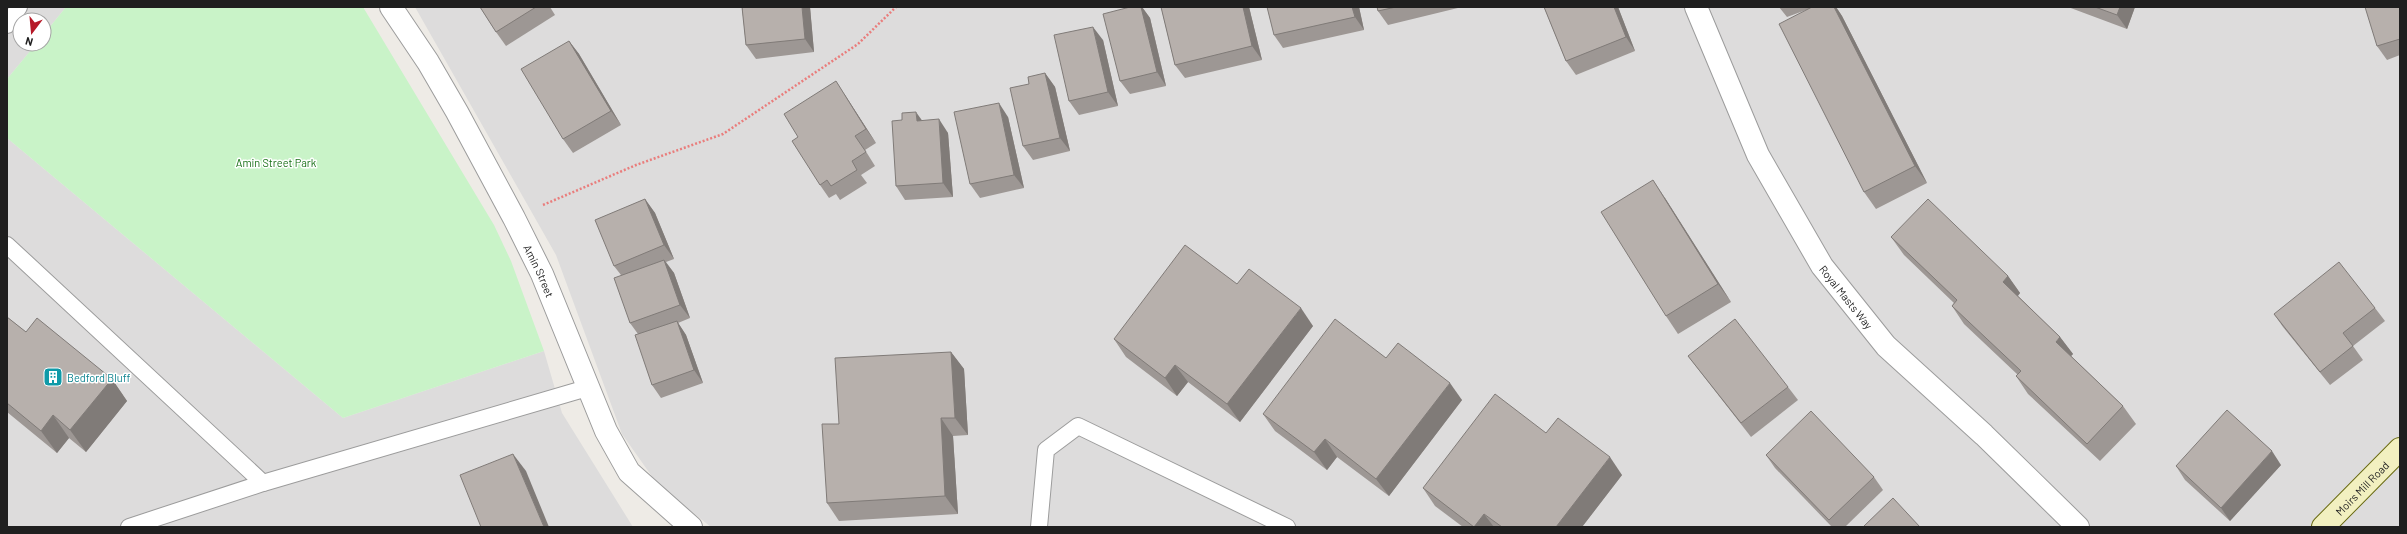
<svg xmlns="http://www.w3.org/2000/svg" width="2407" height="534" font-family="Barlow,sans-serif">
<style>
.residential{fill:#dddcdc}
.park{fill:#c9f3c8}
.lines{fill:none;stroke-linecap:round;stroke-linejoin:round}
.lane-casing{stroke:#9c9c9c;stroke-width:18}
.street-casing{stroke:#9c9c9c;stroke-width:24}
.secondary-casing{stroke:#696a12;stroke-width:24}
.path{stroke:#e97d7c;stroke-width:2.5;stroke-dasharray:2 2;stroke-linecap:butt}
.lane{stroke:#fff;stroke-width:16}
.street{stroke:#fff;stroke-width:22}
.secondary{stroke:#f2f0c0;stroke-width:22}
.wall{fill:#9d9794}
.shaded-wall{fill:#807b78}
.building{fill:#b7b0ac;stroke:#807b78}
.labels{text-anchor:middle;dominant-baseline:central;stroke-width:3;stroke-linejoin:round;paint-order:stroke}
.park-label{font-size:11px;fill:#1a7119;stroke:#fff}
.street-label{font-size:11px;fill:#1f1f1f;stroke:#fff}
.culture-label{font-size:11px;fill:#0d838f;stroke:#fff;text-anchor:start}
</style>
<rect width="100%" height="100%" fill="#eeebe6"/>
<g class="residential">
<path d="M7,7H66L44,34V20H20V44H36L7,79Z"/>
<path d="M415,7H2400V527H711L658,485L622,434L556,255Z"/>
<path d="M7,138L343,418L544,351L562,413L633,527H7Z"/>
</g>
<path class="park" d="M66,7H363L494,225L511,261L544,351L343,418L7,138V79L36,44H44V34Z"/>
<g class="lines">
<g class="lane-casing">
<g id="lane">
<path d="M7,25L19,7"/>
<path d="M7,245L263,483"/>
<path d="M129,527L263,483L587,388"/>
<path d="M1039,527L1046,450L1078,426L1287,527"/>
</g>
</g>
<g class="street-casing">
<g id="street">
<path id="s1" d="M391,7L428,62L457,112L514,218L542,274L606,431L629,472L691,527"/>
<path id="s2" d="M1696,7L1758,155L1822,266L1886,346L1984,435L2078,527"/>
</g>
</g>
<g class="secondary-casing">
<g id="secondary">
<path id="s3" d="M2323,527L2400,449"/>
</g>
</g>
<path class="path" d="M543,205L636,165L723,134L858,44L896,7"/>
<use href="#lane" class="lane"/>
<use href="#street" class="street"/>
<use href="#secondary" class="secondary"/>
</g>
<g class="wall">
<path d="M480,7H550L555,15L506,46L496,32Z"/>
<path d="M742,7H810L814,52L756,59L746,45Z"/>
<path d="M1130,7H1142L1150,18L1166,86L1130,94L1120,81Z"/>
<path d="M1161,7H1249L1262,60L1185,78L1175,65Z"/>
<path d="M1359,7L1364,30L1283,48L1274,35Z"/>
<path d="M1377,7H1462L1388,25L1378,11Z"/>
<path d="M1544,7H1618L1635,51L1576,75L1566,61Z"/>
<path d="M1779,7H1836L1842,16L1927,183L1876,209L1864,192L1806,10L1787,17Z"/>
<path d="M2068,7H2135L2127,29Z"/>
<path d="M2400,7V55L2387,60L2377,46Z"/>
<path d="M1103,40L1118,106L1079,115L1069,101Z"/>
<path d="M569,41L579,54L621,125L573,153L563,139Z"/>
<path d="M1045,73L1055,87L1070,151L1033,160L1023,146L1029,84Z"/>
<path d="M845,95L876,143L865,150L875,166L861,175L867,183L840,200L836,194L829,198L820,185L798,137Z"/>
<path d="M1008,117L1024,188L980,198L970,184Z"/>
<path d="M922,121L948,133L953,197L905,200L896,186Z"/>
<path d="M1665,198L1731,302L1678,334L1666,316Z"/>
<path d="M645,199L655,213L674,259L666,262L674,273L690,318L678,323L686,335L703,383L661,398L652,385L638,334L630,323L621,275L614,266Z"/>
<path d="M1891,237L2008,276L2020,293L2018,296L2060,337L2073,354L2071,356L2123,406L2136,424L2100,461L2028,394L2016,376L2018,375L1964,324L1952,306L1954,303L1904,255Z"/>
<path d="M1237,284L1313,326L1240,422L1188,382L1177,396L1126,357L1114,339Z"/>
<path d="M2375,308L2385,321L2353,346L2363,360L2330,385L2283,327L2274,314Z"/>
<path d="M7,317L26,332L112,379L127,401L86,452L69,438L57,453L7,412Z"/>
<path d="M951,352L964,369L968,435L953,436L958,514L839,521L827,503L839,424Z"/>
<path d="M1688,356L1788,387L1798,400L1751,437L1698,369Z"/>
<path d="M1386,358L1462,400L1389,496L1337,457L1327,470L1275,431L1263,414Z"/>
<path d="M1546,433L1622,475L1582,527H1463L1435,506L1423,488Z"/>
<path d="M1766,455L1874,477L1883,490L1845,527H1832L1775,468Z"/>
<path d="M2281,465L2230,521L2185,480L2176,466Z"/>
</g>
<g class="shaded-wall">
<path d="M802,7H810L814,52L805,39Z"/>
<path d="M1141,7H1142L1150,18L1166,86L1157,72Z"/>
<path d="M1243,7H1249L1262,60L1252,46Z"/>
<path d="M1352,7H1359L1364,30L1355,17Z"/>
<path d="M1614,7H1618L1635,51L1626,37Z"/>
<path d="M1834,7H1836L1842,16L1927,183L1915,166Z"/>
<path d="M2120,7H2135L2127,29L2117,15Z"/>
<path d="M1093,27L1103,40L1118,106L1108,92Z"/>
<path d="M569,41L579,54L621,125L611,111Z"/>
<path d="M1045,73L1055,87L1070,151L1060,138Z"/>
<path d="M836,81L845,95L876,143L866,129Z"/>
<path d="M999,103L1008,117L1024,188L1014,175Z"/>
<path d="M916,112L926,126L917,121Z"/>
<path d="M939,119L948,133L953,197L943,183Z"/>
<path d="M1653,180L1665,198L1731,302L1718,284Z"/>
<path d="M645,199L655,213L674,259L664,245Z"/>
<path d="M664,260L674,273L690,318L680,305Z"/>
<path d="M2008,276L2020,293L2015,299L2003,282Z"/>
<path d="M1301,308L1313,326L1240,422L1227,404Z"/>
<path d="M677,321L686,335L703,383L694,370Z"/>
<path d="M2060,337L2073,354L2068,359L2056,342Z"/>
<path d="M951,352L964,369L968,435L955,418Z"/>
<path d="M1175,365L1188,382L1177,396L1165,378Z"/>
<path d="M112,379L127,401L86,452L70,430Z"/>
<path d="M1450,383L1462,400L1389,496L1376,479Z"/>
<path d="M53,415L69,438L57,453L41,431Z"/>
<path d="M941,418L953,436L958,514L945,496Z"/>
<path d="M1325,439L1337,457L1327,470L1314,452Z"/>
<path d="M2272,451L2281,465L2230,521L2221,508Z"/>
<path d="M513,454L526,471L549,527H544Z"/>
<path d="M1610,457L1622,475L1582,527H1556Z"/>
<path d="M1484,514L1494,527H1474Z"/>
</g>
<g class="building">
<path d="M480,7H536L496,32Z"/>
<path d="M742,7H802L805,39L746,45Z"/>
<path d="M1130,7H1141L1157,72L1120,81L1103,14Z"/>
<path d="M1161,7H1243L1252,46L1175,65Z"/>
<path d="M1267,7H1352L1355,17L1274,35Z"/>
<path d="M1377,7H1396L1378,11Z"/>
<path d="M1544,7H1614L1626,37L1566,61Z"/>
<path d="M1812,7H1834L1915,166L1864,192L1779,24Z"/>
<path d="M2095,7H2120L2117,15Z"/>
<path d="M2365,7H2400V39L2377,46Z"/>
<path d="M1093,27L1108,92L1069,101L1054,35Z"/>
<path d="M569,41L611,111L563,139L521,69Z"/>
<path d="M1045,73L1060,138L1023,146L1010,88L1029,84L1028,77Z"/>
<path d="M836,81L866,129L855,136L866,152L852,161L857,170L831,186L827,180L820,185L792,141L798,137L784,114Z"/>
<path d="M999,103L1014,175L970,184L954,112Z"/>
<path d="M916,112L917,121L939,119L943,183L896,186L892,121L902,120V113Z"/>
<path d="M1653,180L1718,284L1666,316L1601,212Z"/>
<path d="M645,199L664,245L614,266L595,220Z"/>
<path d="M1928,199L2008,276L2003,282L2060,337L2056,342L2123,406L2087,444L2016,376L2021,371L1952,306L1957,300L1891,237Z"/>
<path d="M1185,245L1237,284L1249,269L1301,308L1227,404L1175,365L1165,378L1114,339Z"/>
<path d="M664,260L680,305L630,323L614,278Z"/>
<path d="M2339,262L2375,308L2343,333L2353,346L2320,372L2274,314Z"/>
<path d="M7,317L26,332L37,318L112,379L70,430L53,415L41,431L7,403Z"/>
<path d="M1335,319L1386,358L1398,343L1450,383L1376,479L1325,439L1314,452L1263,414Z"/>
<path d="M1735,319L1788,387L1741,423L1688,356Z"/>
<path d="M677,321L694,370L652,385L635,335Z"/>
<path d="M951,352L955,418H941L945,496L827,503L822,424H839L835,358Z"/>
<path d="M1495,394L1546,433L1558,418L1610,457L1556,527H1502L1484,514L1474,527L1423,488Z"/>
<path d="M2227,410L2272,451L2221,508L2176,466Z"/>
<path d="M1811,411L1874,477L1829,520L1766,455Z"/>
<path d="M513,454L544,527H481L460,475Z"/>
<path d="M1893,498L1920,527H1863Z"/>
</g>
<defs>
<g id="building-square" transform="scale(1)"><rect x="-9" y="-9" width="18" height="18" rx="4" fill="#0f9aa8" stroke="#fff"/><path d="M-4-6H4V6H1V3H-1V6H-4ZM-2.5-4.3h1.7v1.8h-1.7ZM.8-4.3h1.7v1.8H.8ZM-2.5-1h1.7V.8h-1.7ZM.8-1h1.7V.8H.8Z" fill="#fff"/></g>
</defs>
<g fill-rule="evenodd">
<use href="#building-square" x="53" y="377"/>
</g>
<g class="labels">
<g class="park-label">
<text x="276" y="162">Amin Street Park</text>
</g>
<g class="street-label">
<text stroke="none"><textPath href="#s1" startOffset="303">Amin Street</textPath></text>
<text stroke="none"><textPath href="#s2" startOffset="328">Royal Masts Way</textPath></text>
<text stroke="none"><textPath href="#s3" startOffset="55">Moirs Mill Road</textPath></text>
</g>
<g class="culture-label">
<text x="67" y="377">Bedford Bluff</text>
</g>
</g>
<rect width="2407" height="534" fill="none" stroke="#1f1f1f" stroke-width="16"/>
<g transform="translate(32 32) rotate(196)"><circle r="19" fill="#ffffff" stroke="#a5a5a5"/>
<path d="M0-3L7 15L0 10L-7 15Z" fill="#b61827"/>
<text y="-6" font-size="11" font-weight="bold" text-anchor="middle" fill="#1f1f1f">N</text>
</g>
</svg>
